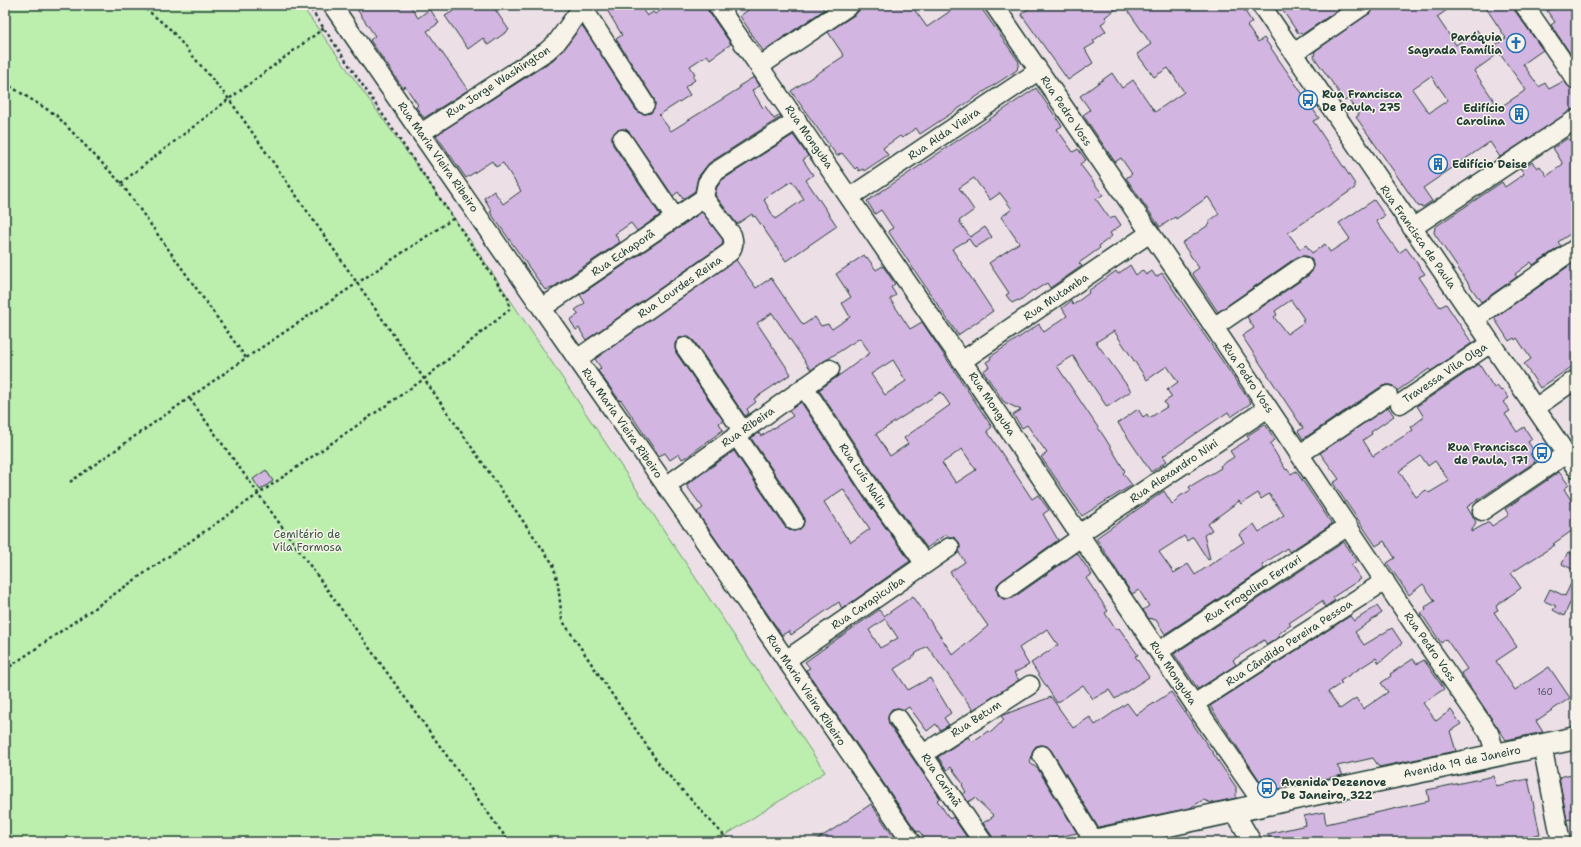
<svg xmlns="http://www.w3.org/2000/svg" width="1581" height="847" font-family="'Shantell Sans',sans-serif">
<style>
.built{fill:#e4d3e4}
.green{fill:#bceeae;stroke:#6e9671}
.building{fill:#d3b5e1;stroke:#1f3d34;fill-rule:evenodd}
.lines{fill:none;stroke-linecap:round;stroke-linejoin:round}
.minor-casing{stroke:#1f3d34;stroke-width:21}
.major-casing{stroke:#1f3d34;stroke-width:25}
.path{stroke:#1f3d34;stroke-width:2.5;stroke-dasharray:3 3;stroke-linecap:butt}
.minor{stroke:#f7f3e8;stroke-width:18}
.major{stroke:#f7f3e8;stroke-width:22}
.labels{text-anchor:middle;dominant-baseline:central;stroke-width:3;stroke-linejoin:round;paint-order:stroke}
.number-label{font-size:9px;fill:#4c5b5f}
.poi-label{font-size:11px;font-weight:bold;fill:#1f3d34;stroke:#f7f3e8;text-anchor:end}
.street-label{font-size:11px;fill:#1f3d34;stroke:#f7f3e8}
.park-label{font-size:11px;fill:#375846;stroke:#f7f3e8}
</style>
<rect width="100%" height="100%" fill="#ece0e6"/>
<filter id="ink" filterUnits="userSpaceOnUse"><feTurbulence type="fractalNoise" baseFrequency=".025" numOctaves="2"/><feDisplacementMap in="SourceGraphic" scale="8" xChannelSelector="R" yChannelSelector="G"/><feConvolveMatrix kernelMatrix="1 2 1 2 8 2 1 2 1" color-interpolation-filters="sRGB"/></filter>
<g filter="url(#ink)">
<path class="built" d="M1229,835L1234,842H1190L1202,839Z"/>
<path class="green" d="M5,5H301L475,247L825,772L715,842H5Z"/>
<g class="building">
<path d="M354,5H410L418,18L430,9L439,23L427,31L468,90L424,118L416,107L418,105L405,86L403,88L370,40L375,36Z"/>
<path d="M452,5H492L509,30L488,45L483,38L468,49L445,16L455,10Z"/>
<path d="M604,5H639L647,16L653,12L655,14L669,5H704L731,44L710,59L707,55L690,66L695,74L692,76L695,80L685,87L690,95L659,115L671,131L740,88L739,86L754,77L760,86L752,90L763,108L765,106L774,119L780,115L781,117L709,163L698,177L695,191L683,199L678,192L673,196L630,133L626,129H622L616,131L612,135V139L613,145L660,215L637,231L631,223L615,234L620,242L552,288L545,290L490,212L492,211L484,198L494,191L503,204L521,191L503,163L496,167L492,161L466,178L436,135L553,60L565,48L582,25L636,110L640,113L645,114L651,113L654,108L655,104L654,99L616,39L622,35Z"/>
<path d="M755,5H821L824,10L763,51L740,16Z"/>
<path d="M860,5H911L927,27L959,5H979L1019,62L1017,70L920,134L916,128L902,138L900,136L883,148L888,155L864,171L863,169L859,171L857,167L855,169L842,153L837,156L791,91L844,56L828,32L856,14L859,10Z"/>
<path d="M1034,5H1122L1105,17L1107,20L1101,24L1106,31L1093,41L1095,43L1085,49L1093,63L1068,80L1021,14Z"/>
<path d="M1124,5H1241L1252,22L1247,26L1258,42L1264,38L1319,118L1313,121L1355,184V188L1288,233L1300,249L1306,245L1312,253L1325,244L1330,252L1350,239L1339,223L1374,200L1385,216L1376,221L1399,253L1406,248L1425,274L1419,277L1434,299L1440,307L1446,304L1472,343L1431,371L1429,369L1397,391L1392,385H1387L1382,386L1303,439L1298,431L1303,428L1242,336L1254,328L1247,317L1309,275L1313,270V266L1312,260L1307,256H1302L1297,257L1218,312L1192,273L1199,268L1182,243L1210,224L1208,222L1219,214L1208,197L1176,219L1175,217L1160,227L1126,178L1132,174L1121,158L1115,162L1083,115L1090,110L1080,96L1112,73L1122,88L1133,80L1155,112L1184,92L1168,68L1154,77L1137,54L1151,44ZM1291,300L1304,319L1302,320L1304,322L1287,334L1274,317L1277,315L1275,311Z"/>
<path d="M1279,5H1345L1303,34L1298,33Z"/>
<path d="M1381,5H1454L1437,17L1456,45L1477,30L1495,56L1474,71L1499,108L1526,90L1494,46L1506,38L1484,5H1513L1515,11L1543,50L1523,64L1539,87L1545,83L1549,89L1564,81L1571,89L1576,90V108L1500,157L1490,142L1423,188L1432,201L1423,207L1418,206L1356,117L1359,115L1348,99L1345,101L1314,57L1315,51ZM1431,76L1448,100L1429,113L1412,89Z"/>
<path d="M1556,5H1576V62L1551,25L1555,22L1547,11Z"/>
<path d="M1036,88L1062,126L1057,129L1073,152L1078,149L1086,160L1080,164L1103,195L1096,199L1110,219L1115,216L1121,225L1110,233L1112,236L1099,246L1100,248L1079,263L1082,266L1050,288L1047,283L1034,291L1033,290L1019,301L1018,300L1012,303L1006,295L1009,293L989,263L1019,243L1001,217L1012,209L1000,193L990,200L974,178L959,188L974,210L959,221L970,237L985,227L992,237L975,248L969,239L952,249L993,311L958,335L888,231L893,228L881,210L875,214L867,201Z"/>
<path d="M793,135L808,156L803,160L813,175L806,180L837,226L786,261L755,216L753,217L752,214L737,224L715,195L717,187L722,180ZM792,181L804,199L775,219L764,200L766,199L765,198Z"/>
<path d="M1576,137V230L1558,242L1561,246L1533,265L1531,262L1515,274L1517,277L1481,302L1434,233L1435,227L1502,182L1505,187L1524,174L1521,169L1532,162L1537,168L1540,166L1547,176L1563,164L1553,148L1568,138L1570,141Z"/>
<path d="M702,212L723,240L722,245L586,340L579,328L576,330L570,320L579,314L575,310L585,303L580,295Z"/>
<path d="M864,255L866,258L867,257L876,270L883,266L895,284L891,287L896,295L890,299L910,329L922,322L992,427L987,431L1032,499L1038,495L1049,510L1043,514L1058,540L1001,581L997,585V590L998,595L1003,599H1008L1013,598L1077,553L1092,575L1086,578L1108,611L1105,613L1116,630L1119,628L1138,655L1135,656L1149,677L1115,699L1109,690L1093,699L1083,685L1057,703L1031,663L1058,645L1047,629L1019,648L1029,665L1014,673L1019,680L973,710L927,646L915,654L916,655L894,669L908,690L930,678L951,713L944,718L949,725L940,730L936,724L927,731L909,707L904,710L898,708L892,709L889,713L888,719L889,724L940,798L937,800L950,819L953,817L970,842H927L919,831L917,832L806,670L810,668L805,662L837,639L879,610L884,616L913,596L953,655L988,626L950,572L965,562L959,553L960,547L958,541L954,537H948L946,534L927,548L882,486L819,390L870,353L860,338L811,370L772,313L757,323L791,374L754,399L756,402L747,409L749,413L745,416L694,341L689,337H684L679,338L675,343V348L676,353L723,420L719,423L723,430L688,456L682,459L679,454L670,460L665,453L659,456L621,400L620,401L598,371L601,368L595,359L736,260L756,288L771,278L803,325L815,317L821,326L828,324L832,329L850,317L842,303L851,297L836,274ZM893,360L906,381L885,395L871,374ZM941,392L950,405L904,438L908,444L890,456L876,434ZM962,449L976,470L956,483L942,463ZM885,619L898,638L880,648L869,630Z"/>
<path d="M1576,261V364L1540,388L1524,364L1531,359L1517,338L1515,340L1514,338L1509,341L1494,318Z"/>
<path d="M1130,265L1136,275L1142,270L1146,275L1152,271L1156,277L1162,273L1251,403L1231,417L1228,412L1163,456L1167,461L1151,472L1118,423L1138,409L1143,417L1147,414L1149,418L1167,407L1164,402L1172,397L1167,390L1178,382L1167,366L1147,380L1114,331L1096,342L1131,391L1107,407L1073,356L1057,366L1105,438L1125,471L1123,473L1132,485L1082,516L1041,457L1047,453L1027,425L1022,428L1013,415L1021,410L1004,402L983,371L989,367L986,362L991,359L990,357L1039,324L1044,332L1067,316L1062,308L1071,301L1073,305L1089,293L1088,291L1116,271L1118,274Z"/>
<path d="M1479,364L1494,388L1497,386L1501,391L1503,390L1509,398L1503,402L1510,411L1505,414L1517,432L1524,427L1532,439L1528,442L1534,451L1530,454L1535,462L1467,507L1476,522L1471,532L1489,522L1492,526L1509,515L1505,509L1559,472L1569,485L1564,489L1576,508V528L1553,544L1555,545L1511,573L1521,588L1496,606L1498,610L1494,612L1517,647L1496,661L1515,690L1549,667L1570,698L1536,721L1543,732L1506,740L1461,673L1467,669L1446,639L1441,643L1421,613L1426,610L1425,607L1435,601L1423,584L1409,595L1387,563L1395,558L1384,541L1376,546L1333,483L1339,479L1320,453L1388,407L1394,416L1371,432L1372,434L1363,440L1373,456L1413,430L1411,427L1424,417L1417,406ZM1421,456L1428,466L1435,461L1449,481L1429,493L1426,490L1416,497L1399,471Z"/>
<path d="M801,402L864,498L910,561L842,609L839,602L791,635L789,631L782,635L697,512L703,508L686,485L734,451L785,527L789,530L794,531L800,529L803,526L804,521L803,515L751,438L759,433L761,436L793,416L789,411ZM843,489L870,529L851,542L847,537H846L824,502Z"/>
<path d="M1265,424L1275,440L1270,444L1286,470L1287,469L1291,474L1296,471L1332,524L1289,552L1287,548L1262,565L1264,569L1165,634L1156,620L1148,618L1143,610L1149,606L1139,590L1132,594L1096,538L1164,491L1172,504L1180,496L1191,490L1189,487L1221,468L1220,466L1234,457L1230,451L1249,439L1247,436ZM1258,493L1261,499L1269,494L1284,515L1259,532L1254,524L1239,535L1244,542L1195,575L1188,564L1174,573L1159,552L1184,536L1187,541L1193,537L1208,560L1210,559L1204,535L1212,530L1208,524L1239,501L1241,504Z"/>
<path d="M266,470L273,481L260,490L253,479Z"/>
<path d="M1344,542L1357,561L1351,565L1361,579L1333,597L1335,600L1325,607L1322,601L1289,623L1291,625L1278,634L1280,636L1267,645L1264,640L1233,660L1236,665L1198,689L1174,654Z"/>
<path d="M1568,552L1576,555V571L1562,564Z"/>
<path d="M1576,573V606L1570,603L1564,616L1553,610L1556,606L1544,601L1550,589L1565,596Z"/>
<path d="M1377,606L1382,613L1355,632L1364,645L1392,628L1402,643L1379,663L1376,658L1340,681L1342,683L1328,692L1340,709L1356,698L1363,709L1388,692L1381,683L1391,676L1390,674L1413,659L1417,664L1424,660L1444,689L1423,703L1436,721L1451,710L1461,724L1450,731L1456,751L1379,767L1373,758L1337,766L1343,775L1269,791L1266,790L1210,706L1350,616L1354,621Z"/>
<path d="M1171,692L1236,787V798L1212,803L1203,800L1190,808L1098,827L1051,750L1047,746L1041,745L1036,746L1033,750L1030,763L1038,769L1077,833L1035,842H993L992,836L983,823L994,816L975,798L968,802L963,794L966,792L962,785L963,784L951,767L947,770L938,757L968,737L972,742L988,731L990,733L1004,720L1001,716L1003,715L1051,697L1073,728L1090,717L1095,725L1127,703L1136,715Z"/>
<path d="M1576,773V818L1567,820L1559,777Z"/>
<path d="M1494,776L1496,786L1528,779L1540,834L1504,842H1273L1267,834L1306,825L1304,816L1324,812L1326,824L1429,801L1427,790Z"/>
<path d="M871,804L897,842H813L840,825Z"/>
</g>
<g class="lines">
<g class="minor-casing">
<g id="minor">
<path d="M332,5L577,359L690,520L911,842"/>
<path d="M717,5L947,340L962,361L1194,704L1264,805"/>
<path d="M994,5L1181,278L1418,631L1489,733L1496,755"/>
<path d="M1261,5L1576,468"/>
<path d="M1524,5L1576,80"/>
<path d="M583,8L645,104"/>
<path d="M1294,53L1364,5"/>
<path d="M760,66L850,5"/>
<path d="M421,133L547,51L557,42L577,14L587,5"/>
<path d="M622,139L675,218"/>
<path d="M850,197L1038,71"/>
<path d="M704,198L707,183L715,172L797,120"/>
<path d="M1412,228L1576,119"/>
<path d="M542,308L704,198"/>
<path d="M1475,319L1576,248"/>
<path d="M1214,327L1303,266"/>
<path d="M685,347L742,430"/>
<path d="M577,359L730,252C734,246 734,242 732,235L704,198"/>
<path d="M962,361L1150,233"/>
<path d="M804,387L873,492L925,564"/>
<path d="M1400,404L1491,343"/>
<path d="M1535,408L1576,379"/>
<path d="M736,435L794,521"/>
<path d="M1300,454L1388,395"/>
<path d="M666,486L830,369"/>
<path d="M1482,511L1566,454"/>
<path d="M1079,534L1268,408"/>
<path d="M1007,589L1081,537"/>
<path d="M1159,651L1348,526"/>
<path d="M786,660L950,547"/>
<path d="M1194,704L1385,581"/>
<path d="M898,718L983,842"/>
<path d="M1542,745L1561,842"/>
<path d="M923,754L1030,685"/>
<path d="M1042,755L1094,841"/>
<path d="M1234,811L1252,842"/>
</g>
</g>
<g class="major-casing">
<path id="major" d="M1089,842L1576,738"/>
</g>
<g class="path">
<path d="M141,5L170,29L229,99L553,564L558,584L562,620L661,767L730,842"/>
<path d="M5,83L56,115L121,183L246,358"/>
<path d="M121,183L229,99L324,28"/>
<path d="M190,399L509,842"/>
<path d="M70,482L246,358L454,218"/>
<path d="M5,665L7,668"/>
<path d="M5,670L424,379L509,310V300L308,5"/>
</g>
<use href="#minor" class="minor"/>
<use href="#major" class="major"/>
</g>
</g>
<defs>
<g id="church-ring" transform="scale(1)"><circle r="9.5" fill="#f7f3e8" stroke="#1f6fb2" stroke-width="1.5"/><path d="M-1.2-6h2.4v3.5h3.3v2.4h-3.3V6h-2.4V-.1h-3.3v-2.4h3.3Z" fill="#1f6fb2"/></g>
<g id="bus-ring" transform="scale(1)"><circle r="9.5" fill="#f7f3e8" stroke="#1f6fb2" stroke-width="1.5"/><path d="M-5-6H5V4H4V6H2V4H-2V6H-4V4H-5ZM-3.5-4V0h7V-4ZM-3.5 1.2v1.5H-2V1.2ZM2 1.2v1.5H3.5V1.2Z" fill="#1f6fb2"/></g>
<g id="building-ring" transform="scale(1)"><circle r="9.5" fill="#f7f3e8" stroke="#1f6fb2" stroke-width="1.5"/><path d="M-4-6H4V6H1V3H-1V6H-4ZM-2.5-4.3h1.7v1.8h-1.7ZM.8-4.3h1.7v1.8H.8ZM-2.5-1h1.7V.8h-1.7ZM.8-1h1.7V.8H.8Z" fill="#1f6fb2"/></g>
</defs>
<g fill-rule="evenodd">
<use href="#church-ring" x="1516" y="43"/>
<use href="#bus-ring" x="1308" y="100"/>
<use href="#building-ring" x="1519" y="114"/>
<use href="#building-ring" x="1438" y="164"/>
<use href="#bus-ring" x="1542" y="453"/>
<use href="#bus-ring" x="1267" y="788"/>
</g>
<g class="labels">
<g class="number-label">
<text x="1545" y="692">160</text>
</g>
<g class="poi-label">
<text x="1502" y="37">Paróquia<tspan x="1502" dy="13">Sagrada Família</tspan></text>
<text x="1322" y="94" text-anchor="start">Rua Francisca<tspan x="1322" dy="13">De Paula, 275</tspan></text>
<text x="1505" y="108">Edifício<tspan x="1505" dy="13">Carolina</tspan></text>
<text x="1452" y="164" text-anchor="start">Edifício Deise</text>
<text x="1528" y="447">Rua Francisca<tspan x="1528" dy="13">de Paula, 171</tspan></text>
<text x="1281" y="782" text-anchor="start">Avenida Dezenove<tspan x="1281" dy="13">De Janeiro, 322</tspan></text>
</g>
<g class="street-label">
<text transform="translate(498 82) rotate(-33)">Rua Jorge Washington</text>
<text transform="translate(1066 111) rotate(56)">Rua Pedro Voss</text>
<text transform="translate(944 134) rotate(-34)">Rua Alda Vieira</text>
<text transform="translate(809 137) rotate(55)">Rua Monguba</text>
<text transform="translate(438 157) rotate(55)">Rua Maria Vieira Ribeiro</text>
<text transform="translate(1418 237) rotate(55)">Rua Francisca de Paula</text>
<text transform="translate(623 253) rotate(-34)">Rua Echaporã</text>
<text transform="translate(680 287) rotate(-35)">Rua Lourdes Reina</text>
<text transform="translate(1056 297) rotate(-34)">Rua Mutamba</text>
<text transform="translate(1445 373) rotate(-34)">Travessa Vila Olga</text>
<text transform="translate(1248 378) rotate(56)">Rua Pedro Voss</text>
<text transform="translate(992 404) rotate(56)">Rua Monguba</text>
<text transform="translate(622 423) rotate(55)">Rua Maria Vieira Ribeiro</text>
<text transform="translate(748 427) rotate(-35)">Rua Ribeira</text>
<text transform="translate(1174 471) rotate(-34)">Rua Alexandro Nini</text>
<text transform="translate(863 476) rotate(56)">Rua Luís Nalin</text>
<text transform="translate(1253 589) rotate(-33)">Rua Frogolino Ferrari</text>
<text transform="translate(868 603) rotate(-34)">Rua Carapicuíba</text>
<text transform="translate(1289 643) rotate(-33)">Rua Cândido Pereira Pessoa</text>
<text transform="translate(1430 647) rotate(55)">Rua Pedro Voss</text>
<text transform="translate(1173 673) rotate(56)">Rua Monguba</text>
<text transform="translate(806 690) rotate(56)">Rua Maria Vieira Ribeiro</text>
<text transform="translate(976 719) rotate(-33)">Rua Betum</text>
<text transform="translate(1462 762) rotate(-12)">Avenida 19 de Janeiro</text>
<text transform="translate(941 780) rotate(56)">Rua Carimã</text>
</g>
<g class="park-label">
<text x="307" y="534">Cemitério de<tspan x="307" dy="13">Vila Formosa</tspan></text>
</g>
</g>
<rect width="1581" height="847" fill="none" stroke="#f7f3e8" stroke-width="20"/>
<rect x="10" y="10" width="1561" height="827" fill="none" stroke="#1f3d34" stroke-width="1.5" filter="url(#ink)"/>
</svg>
